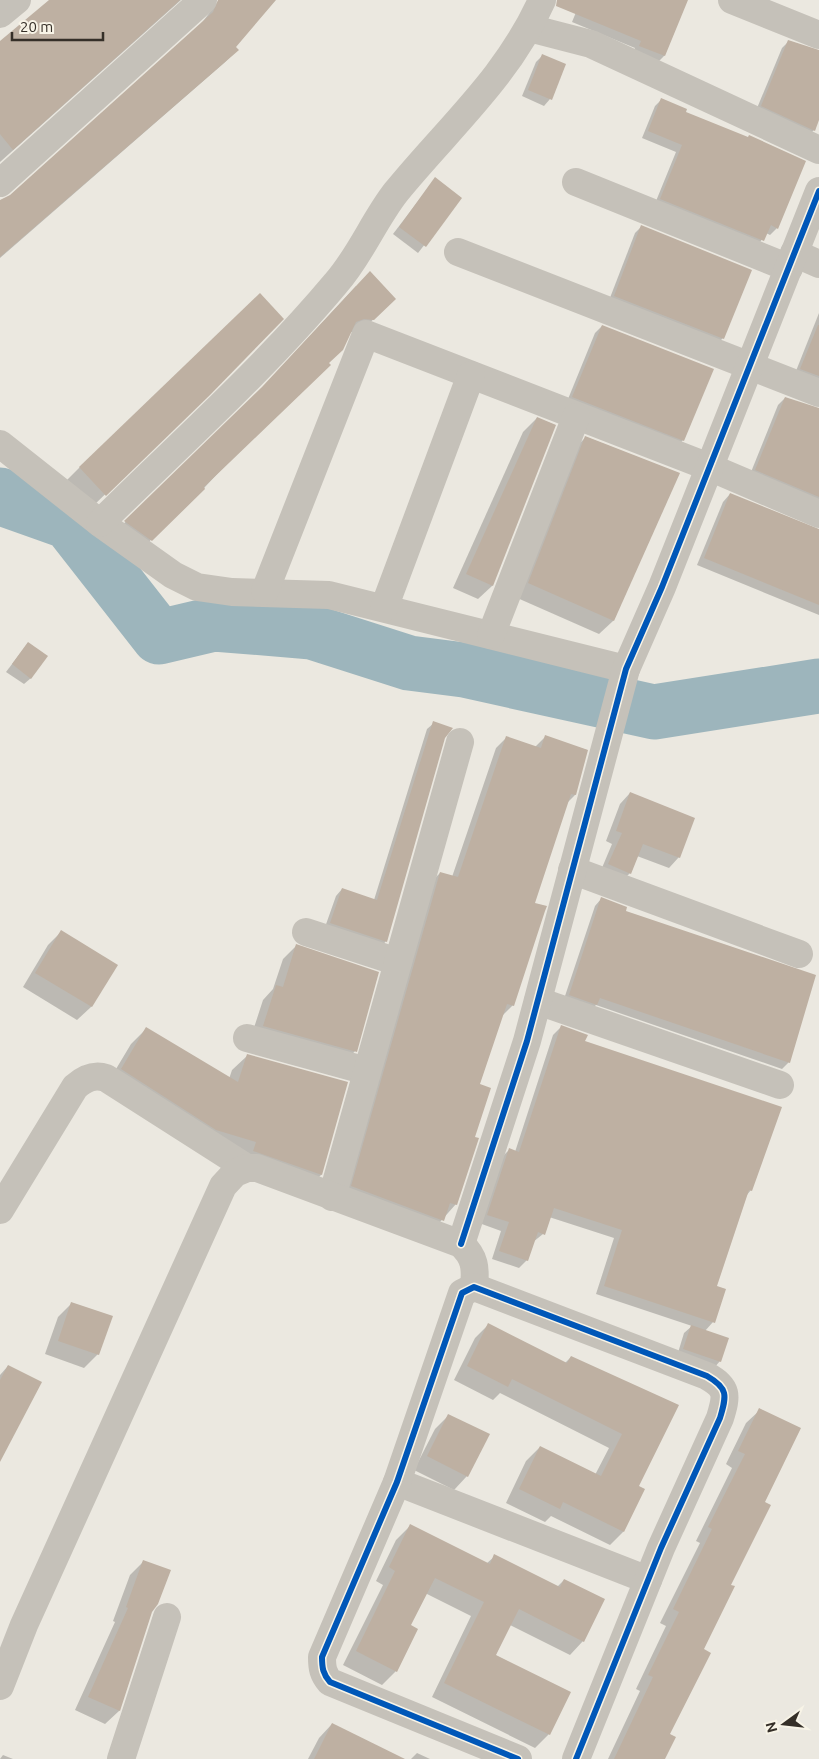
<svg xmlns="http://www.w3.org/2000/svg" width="819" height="1759" font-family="Ubuntu,sans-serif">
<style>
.shadow{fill:#0003}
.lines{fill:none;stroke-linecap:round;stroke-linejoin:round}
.river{stroke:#9db5bc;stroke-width:55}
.building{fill:#beb0a2}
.street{stroke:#c5c1b9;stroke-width:28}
.cycleway-casing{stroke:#f8f4e7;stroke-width:9}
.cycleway{stroke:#0057b8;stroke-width:6}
</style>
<rect width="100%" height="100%" fill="#ebe8e0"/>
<g class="shadow">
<path d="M52,0H181L0,162V44Z"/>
<path d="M219,0H275L235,47L237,50L224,63L0,258V202L11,196L201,24Z"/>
<path d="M581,0H687L664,56L658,62L633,52L635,48L572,22Z"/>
<path d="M789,41L819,51V117L814,130L807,137L755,113L782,48Z"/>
<path d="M542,56L550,99L544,106L522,96L536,62Z"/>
<path d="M662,99L685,112L777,228L770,235L766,233L757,247L654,206L676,152L642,138L655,106Z"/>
<path d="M435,179L461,198L418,253L393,234Z"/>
<path d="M641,227L723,338L716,345L608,303L635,233Z"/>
<path d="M356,286L381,312L359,333L350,332L190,503L137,553L112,535L252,399Z"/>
<path d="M819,313V388L794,376Z"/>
<path d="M602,326L683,440L677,447L566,404L595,333Z"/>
<path d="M785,398L819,409V507L749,477L778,405Z"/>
<path d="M194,408L91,508L66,481L80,467Z"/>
<path d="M537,418L555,425L492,586L478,599L453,588L523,432Z"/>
<path d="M586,437L678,473L613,621L599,634L515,597L572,451Z"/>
<path d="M730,494L819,531V615L697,565L723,502Z"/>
<path d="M28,643L31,678L24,684L6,672Z"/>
<path d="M434,723L444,737L386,941L380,948L324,930L336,896L342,889L374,900L427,729Z"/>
<path d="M545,737L587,750L575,795L566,804L533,903L513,1005L502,1016L479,1085L473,1138L456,1204L432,1231L341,1197L429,884L440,873L452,877L496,748L506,738L535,747Z"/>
<path d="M630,793L679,857L669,868L637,856L630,873L619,884L599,875L612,844L606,841L620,804Z"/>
<path d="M601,899L624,912L789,1062L782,1069L596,1005L590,1011L563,1002L595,906Z"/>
<path d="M61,932L116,965L91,1007L77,1020L23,987L48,945Z"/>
<path d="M297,945L355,1051L342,1065L250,1040L263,1000L273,989L283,959Z"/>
<path d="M561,1027L584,1042L751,1190L746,1196L715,1287L713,1322L705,1331L720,1361L714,1368L677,1356L684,1333L692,1326L596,1294L614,1238L549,1217L543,1234L533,1242L527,1260L519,1268L492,1259L501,1231L479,1223L501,1158L509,1150L515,1152L553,1035Z"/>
<path d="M146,1029L229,1079L232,1070L247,1056L347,1083L321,1175L306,1190L107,1084L131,1044Z"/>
<path d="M72,1303L98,1354L84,1368L45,1354L58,1317Z"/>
<path d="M488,1325L565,1363L571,1357L677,1405L637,1486L623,1532L610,1545L551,1516L545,1522L506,1503L526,1461L540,1447L595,1475L609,1448L500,1393L493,1400L454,1380L475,1338Z"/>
<path d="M8,1366L0,1461V1375Z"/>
<path d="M760,1410L763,1503L669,1734L664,1759H608L640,1691L636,1689L666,1626L660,1623L700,1543L696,1541L732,1468L726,1464L746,1423Z"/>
<path d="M449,1415L467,1476L454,1490L414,1470L435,1429Z"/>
<path d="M410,1526L486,1564L495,1556L557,1587L564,1580L583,1641L570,1655L510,1625L495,1656L549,1734L535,1748L432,1697L471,1616L425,1593L409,1626L396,1671L382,1685L343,1665L383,1585L376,1581L396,1540Z"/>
<path d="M144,1561L151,1612L119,1711L105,1724L75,1710L115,1622L113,1621L130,1575Z"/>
<path d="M332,1724L402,1759H308L319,1738Z"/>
<path d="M417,1753L430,1759H411Z"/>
<path d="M3,1755L13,1759H0Z"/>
</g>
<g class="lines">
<path class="river" d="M0,495L4,499L69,522L159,637L214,624L312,632L409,663L464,670L654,712L819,686"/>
</g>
<g class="building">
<path d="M49,0H180L13,150L0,134V41Z"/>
<path d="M218,0H276L236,47L239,50L0,257V200L10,195L213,12Z"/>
<path d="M557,0H688L665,56L639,46L641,41L556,6Z"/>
<path d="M788,40L819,50V120L815,131L761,106Z"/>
<path d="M542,54L566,64L552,100L528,90Z"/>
<path d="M661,98L687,109L686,112L748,137L749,135L806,161L778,229L771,225L764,241L660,199L682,145L648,131Z"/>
<path d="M435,177L462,198L426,247L399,227Z"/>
<path d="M641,225L752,270L724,339L614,296Z"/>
<path d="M370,271L396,299L374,320L364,319L356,322L343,350L329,363L331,365L204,487L205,489L152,541L124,521L262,387Z"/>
<path d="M260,293L284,319L210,395L106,496L79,467Z"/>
<path d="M602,325L714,369L684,441L572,397Z"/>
<path d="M818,325H819V376L800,369Z"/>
<path d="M785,397L819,408V497L755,470Z"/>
<path d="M537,417L556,425L493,586L466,574Z"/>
<path d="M585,436L680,473L614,621L528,583Z"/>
<path d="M730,493L819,529V605L704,558Z"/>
<path d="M28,642L48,656L31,679L12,664Z"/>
<path d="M433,721L453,728L445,738L387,942L330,923L342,888L377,900Z"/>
<path d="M545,735L588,750L576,795L571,794L535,903L547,906L545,911L514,1006L507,1004L480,1084L491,1088L475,1137L479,1138L457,1205L450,1203L444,1221L351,1186L440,872L458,877L506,736L541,748Z"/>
<path d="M630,792L695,818L680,858L643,844L631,874L608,864L622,833L616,831Z"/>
<path d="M601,897L627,907L626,911L816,975L790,1063L600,998L597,1005L569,995Z"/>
<path d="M61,930L118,965L92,1007L35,973Z"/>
<path d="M296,944L379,972L357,1052L263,1026L276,985L283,987Z"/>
<path d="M561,1025L588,1035L585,1041L782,1107L752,1191L749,1190L717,1286L726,1289L715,1323L604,1286L622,1230L554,1208L545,1235L538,1232L528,1261L499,1251L509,1222L487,1215L509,1148L519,1152Z"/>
<path d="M146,1027L238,1082L247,1054L348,1082L322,1175L253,1151L256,1142L216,1130L121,1069Z"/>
<path d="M71,1302L113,1316L99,1355L58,1341Z"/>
<path d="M488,1323L567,1363L571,1356L679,1405L639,1486L645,1489L624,1532L563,1502L560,1509L519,1489L540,1446L601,1476L622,1434L512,1379L508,1387L467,1366Z"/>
<path d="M691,1325L729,1338L721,1362L683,1349Z"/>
<path d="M8,1365L42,1382L0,1462V1380Z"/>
<path d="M759,1408L801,1428L765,1502L771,1505L731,1585L735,1586L704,1649L711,1653L670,1734L676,1737L665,1759H614L653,1677L648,1675L679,1612L673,1609L712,1529L708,1527L745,1454L738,1451Z"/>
<path d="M448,1414L490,1434L468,1477L427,1456Z"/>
<path d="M410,1524L490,1564L494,1554L560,1587L564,1579L605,1599L584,1642L519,1609L496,1655L571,1692L550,1735L444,1683L484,1602L435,1578L411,1625L418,1629L397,1672L356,1651L395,1571L389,1567Z"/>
<path d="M143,1560L171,1570L158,1604L152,1612L120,1711L88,1697L128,1608L126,1607Z"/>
<path d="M332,1723L405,1759H314Z"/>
</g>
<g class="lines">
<g class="street">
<path d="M732,0L819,35"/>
<path d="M0,14L17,0"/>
<path d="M529,28L591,44L819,150"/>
<path d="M576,182L789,268"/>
<path d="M0,183L203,0"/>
<path d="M458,252L819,393"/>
<path d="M794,253L819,264"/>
<path d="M0,444L100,523L173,575L197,587L232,592L329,595L626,669"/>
<path d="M100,523C179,445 264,369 336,283C360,256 374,220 396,192C448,128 508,77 542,0"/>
<path d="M265,591L366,334L709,467L819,514"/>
<path d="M384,608L471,375"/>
<path d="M491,635L576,417"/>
<path d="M572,870L799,954"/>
<path d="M306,932L398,962"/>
<path d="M538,1001L780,1085"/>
<path d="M247,1038L367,1071"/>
<path d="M332,1197L460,742"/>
<path d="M0,1210L75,1087C85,1078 94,1074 106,1078L247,1168"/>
<path d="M461,1244L527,1041L626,669L662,587L819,191"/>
<path d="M397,1482L648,1580"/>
<path d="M0,1686L24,1625L223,1186L235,1173L247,1168H257L461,1244C475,1257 476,1268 474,1287"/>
<path d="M121,1759L167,1617"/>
<path d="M518,1759L330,1682C323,1674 322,1668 322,1657L397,1482L462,1293L474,1287L707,1376C728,1388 727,1395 720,1418L661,1548L576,1759"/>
</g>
<g class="cycleway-casing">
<g id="cycleway">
<path d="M461,1244L527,1041L626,669L662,587L819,191"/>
<path d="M518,1759L330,1682C323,1674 322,1668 322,1657L397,1482L462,1293L474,1287L707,1376C728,1388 727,1395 720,1418L661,1548L576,1759"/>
</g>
</g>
<use href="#cycleway" class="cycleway"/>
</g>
<g transform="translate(784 1724) rotate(255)" stroke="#f8f4e7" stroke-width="4" paint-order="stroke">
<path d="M0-4L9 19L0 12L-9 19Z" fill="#352f28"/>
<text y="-8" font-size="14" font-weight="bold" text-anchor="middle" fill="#352f28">N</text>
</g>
<path d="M12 32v8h91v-8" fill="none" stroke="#352f28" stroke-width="2.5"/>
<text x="20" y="32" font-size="15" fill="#352f28" stroke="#f8f4e7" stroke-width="4" paint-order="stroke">20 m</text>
</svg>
